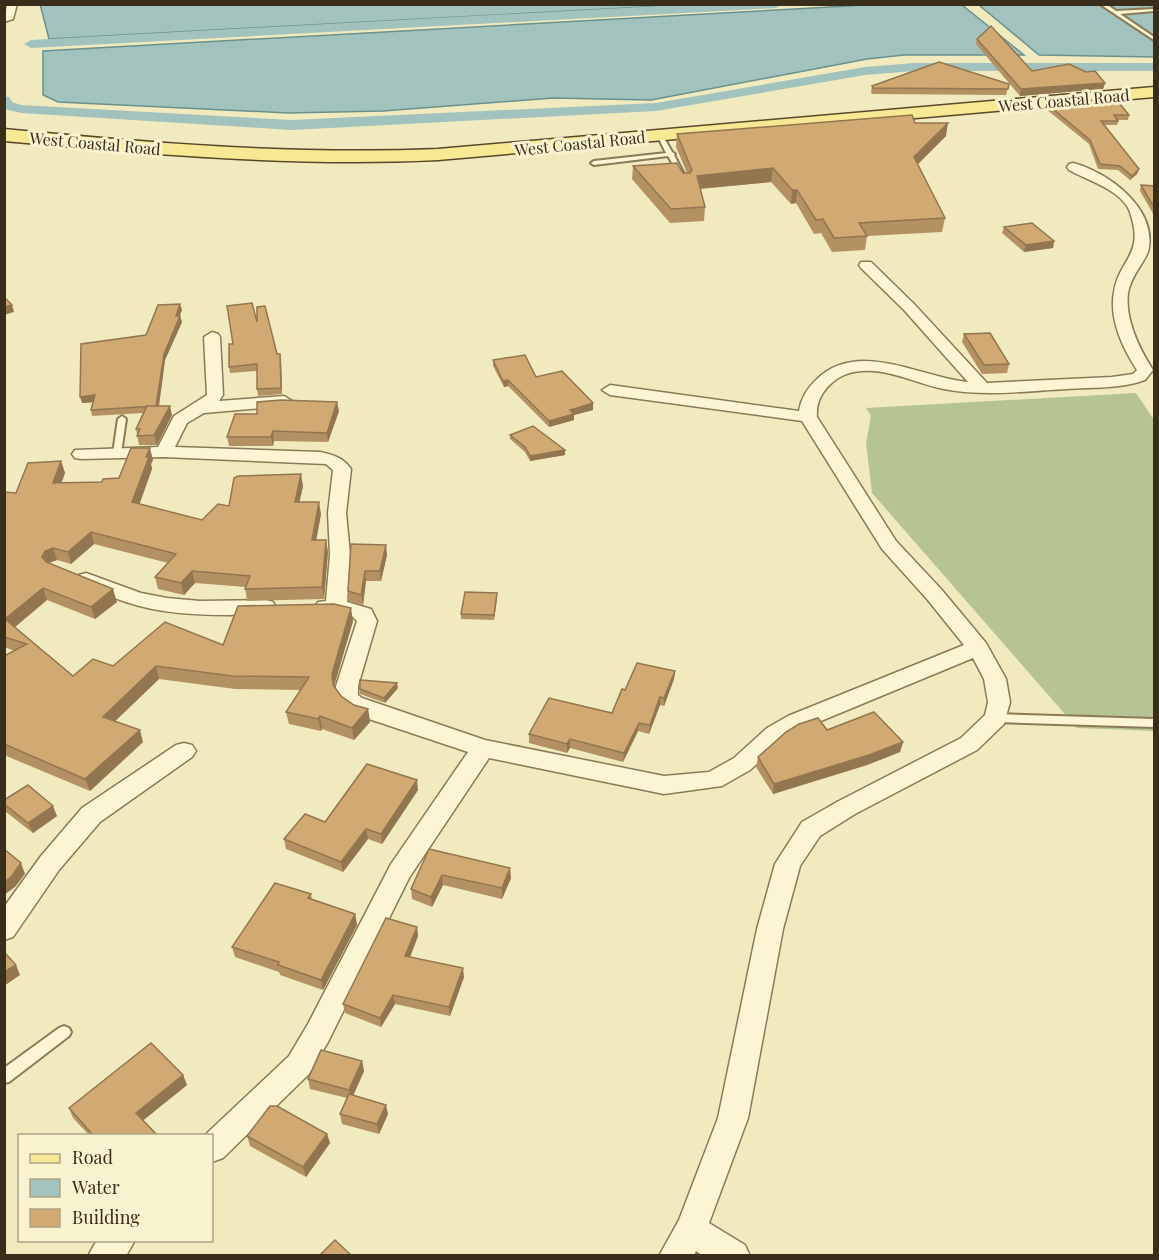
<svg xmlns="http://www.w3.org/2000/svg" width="1159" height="1260" font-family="'Playfair Display',serif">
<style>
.cemetery{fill:#b6c392}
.water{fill:#a2c2be;stroke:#69918d;stroke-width:1.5}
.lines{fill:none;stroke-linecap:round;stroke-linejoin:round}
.canal{fill:#a2c2be;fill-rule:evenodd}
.service-casing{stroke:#8a7a56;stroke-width:4}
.minor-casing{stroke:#8a7a56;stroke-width:3}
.primary-casing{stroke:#58472b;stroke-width:3}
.service{fill:#fbf5d3;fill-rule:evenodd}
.minor{fill:#fbf5d3;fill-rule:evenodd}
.primary{fill:#f7e894;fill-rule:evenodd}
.wall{fill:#b49162}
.shaded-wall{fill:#927650}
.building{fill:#d1a972;stroke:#927650;stroke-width:1.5}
.labels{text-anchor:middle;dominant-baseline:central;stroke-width:6;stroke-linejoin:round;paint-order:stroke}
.far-street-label{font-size:16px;fill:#392e1c;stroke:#f8f2cf}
</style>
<rect width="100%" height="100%" fill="#f1eabf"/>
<path class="cemetery" d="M1136,393L1154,420V731L1077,728L872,493L866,443L871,416L866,408Z"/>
<g class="water">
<path d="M40,4H681V5L49,39Z"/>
<path d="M866,5H962L1024,55H904L867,59L651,100L553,98L383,111L288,113L58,102L43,95V51Z"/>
<path d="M979,5H1154V57L1039,55Z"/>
</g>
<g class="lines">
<g class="canal">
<path d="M696,4H782L776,8L31,48L24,44L31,40Z"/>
<path d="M914,63H1154V71H914L865,75L656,111L292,130L21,113L4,109V96L9,97L12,102L21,105L292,120L656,103L865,67Z"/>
</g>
<g class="service-casing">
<g id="service">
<path d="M1106,4L1116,11L1154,9V11L1120,14L1154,37V40L1100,4Z"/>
<path d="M660,133L662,134L672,152L675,154L674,155L684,174L683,175H679L668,156L594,165L591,163L594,161L666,153L657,135Z"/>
<path d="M122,416L126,419L121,453L117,456L113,453L118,419Z"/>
<path d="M996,714L1154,719V727L996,722L992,721L990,718L992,715Z"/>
<path d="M64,1026L69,1028L71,1032L69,1036L9,1082L4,1083V1068L59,1028Z"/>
</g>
</g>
<g class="minor-casing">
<g id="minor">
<path d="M7,4H17L13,19L4,22Z"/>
<path d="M1073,163C1108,172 1159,209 1148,252C1142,266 1131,276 1128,293C1125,320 1139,348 1153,370L1145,380C1120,389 1093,387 1067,389C1027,391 984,397 944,389C913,383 886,366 854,372C833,376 815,395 817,417L896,541L941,589L986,643L1006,679L1010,702L1004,724L977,750L855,814L820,836L800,866L783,929L748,1118L709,1223L745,1245L750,1256H703L696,1251L694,1256H659L679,1220L718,1118L757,929L775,864L802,822L837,802L961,738L985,715L988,702L984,679L973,658L804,728L783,740L750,770L722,786L664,794L489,758L409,878L328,1042L309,1074L223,1158L212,1162V1136H204L289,1056L308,1024L391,864L468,752L357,715C343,708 336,702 336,686L357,621L352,616L318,612L315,607L318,602L326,601L330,555L328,513L333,470L326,464L164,457L81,459L75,458L72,454L75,450L158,447L174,416L207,395L204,337L212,332L218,334L220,337L223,395L219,401L284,396L292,401L284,406L204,413L187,423L175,447L320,452C333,455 343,457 351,469L346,513L350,555L347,602L371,609L377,621L358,686V695L362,698L485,740L664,776L709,772L734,758L767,728L788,716L964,645L927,599L882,549L802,421L610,395L602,390L610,385L799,411C801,398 808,387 817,379C859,339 921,378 968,382L904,310L861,268L859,265L861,262H871L914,304L987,383L1112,377L1133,374L1137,370C1122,347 1109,319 1114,292C1118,263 1141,255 1133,223C1132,218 1130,211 1127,206C1115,188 1087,180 1069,170L1067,167L1069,164Z"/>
<path d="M86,573L141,593L167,598L200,601L266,600L273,602L276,607L273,612C259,616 242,614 227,615C193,615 159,613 126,602C110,597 95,590 79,583L76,579L79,575Z"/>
<path d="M184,743L192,745L196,751L192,757L100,822L59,870L13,937L4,940V907L41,856L82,808L176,745Z"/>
<path d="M97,1240H135L126,1256H88Z"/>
</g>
</g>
<g class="primary-casing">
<path id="primary" d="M1154,87V97L438,160C293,167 149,154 4,141V129C149,143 293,155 438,149Z"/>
</g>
<use href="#service" class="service"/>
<use href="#minor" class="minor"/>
<use href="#primary" class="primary"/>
</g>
<g class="wall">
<path d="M977,39L1032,71L1105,83L1103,89L1020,96L976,44Z"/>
<path d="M1009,84L1006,95L872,94L871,92L872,86Z"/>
<path d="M1047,104L1129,115L1128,120H1118V121L1117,125H1104L1139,169L1137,174L1130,180L1118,170L1098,169L1089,144L1046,109Z"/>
<path d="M915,123L946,136L918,164L945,218L942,232L867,236L865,250L832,252L821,233L814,234L796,203L791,204L771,182L700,189L705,207L704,221L670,223L632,179L633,166L687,173L676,147L677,134Z"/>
<path d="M1141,185L1155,186V217L1140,191Z"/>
<path d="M1004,227L1054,241L1053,248L1024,252L1002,233Z"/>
<path d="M182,310L179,316L182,322L165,360L159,406L172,415L157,445H139L136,429L143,413L92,416L91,410L93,402L82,403L146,335Z"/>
<path d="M257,322L281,360L282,394L258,396L257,389V371L230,373L229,367L233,344Z"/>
<path d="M964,334L1009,364L1007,373L982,374L962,342Z"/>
<path d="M493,360L536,377L593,403V410L574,415V420L549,427L508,386L504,387L493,366Z"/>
<path d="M339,411L328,442L274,441L273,446H229L227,437L257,414Z"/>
<path d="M510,435L565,450V455L530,461L525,452L510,439Z"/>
<path d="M153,460L151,464L152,469L139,504L202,520L229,506L303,486L299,502L321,514L316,540L328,552L324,599L247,601L245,587L195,583L184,595L158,589L155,577L168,563L94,544L71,564L57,560L49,563L117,602L95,619L47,600L15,627L73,676L113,666L353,621L334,686L341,696L354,705L368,709L370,722L354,740L322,729L321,731L289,724L286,712L301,690L235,689L159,679L115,721L143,742L90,791L4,755V656L15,651L4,647V492L16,493L61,461L65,473L61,483L102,482L119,478Z"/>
<path d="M351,544L387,555L381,581H366L363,605L349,601L348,591Z"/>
<path d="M497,598L494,620L461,619V614Z"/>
<path d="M675,671L674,679L664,706L660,705L649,734L638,731L623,762L570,748L567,753L529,743V734L612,713L625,690Z"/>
<path d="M398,688L385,703L360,694V689Z"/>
<path d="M827,730L903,742L900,752L867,765L773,794L756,767L758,757Z"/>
<path d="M418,790L382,844L368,839L343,872L286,849L284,839L325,822Z"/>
<path d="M4,800L57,816L33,833L6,812L4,807Z"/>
<path d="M429,849L511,878L502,899L443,885L432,907L412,899L411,889Z"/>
<path d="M311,894L312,900L355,914L357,925L323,990L280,975L279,972L235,957L232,947Z"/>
<path d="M417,927L418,936L410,957L464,977L450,1016L395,1004L381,1027L345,1013L343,1004Z"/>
<path d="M362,1061L364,1071L353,1096L388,1114L379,1134L342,1124L340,1114L347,1098L310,1089L308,1079Z"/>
<path d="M183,1075L187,1085L143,1120L158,1136H90L73,1118L69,1108Z"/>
<path d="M327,1134L330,1143L306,1177L250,1146L247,1136Z"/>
</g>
<g class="shaded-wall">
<path d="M1105,83L1103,89L1020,96L1021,89Z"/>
<path d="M948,123L946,136L912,170L914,157Z"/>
<path d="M773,168L771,182L696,189L697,176Z"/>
<path d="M1139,169L1137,174L1130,180L1132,176Z"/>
<path d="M792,190H797L796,203L791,204Z"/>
<path d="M1054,241L1053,248L1024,252L1026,245Z"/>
<path d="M180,304L182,310L177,322L176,316Z"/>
<path d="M12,305L14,312L4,315V307Z"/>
<path d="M180,316L182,322L165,360L158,412L156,406L164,354Z"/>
<path d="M280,354L281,360L282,394L281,388Z"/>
<path d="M508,380V386L504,387L503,381Z"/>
<path d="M95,395L97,402L82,403L80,397Z"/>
<path d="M337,402L339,411L328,442L327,433Z"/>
<path d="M593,403V410L574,415V420L549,427V421L570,410Z"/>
<path d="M170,406L172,415L157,445L154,435Z"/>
<path d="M273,431L274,441L273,446L271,437Z"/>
<path d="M150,448L153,460L151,464L152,469L136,514L132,502L146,457Z"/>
<path d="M565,450V455L530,461V456Z"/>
<path d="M61,461L65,473L57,495L53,483Z"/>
<path d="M301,474L303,486L297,514L295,502Z"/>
<path d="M319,502L321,514L314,552L312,540Z"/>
<path d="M91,532L94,544L71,564L68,552Z"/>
<path d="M326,540L328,552L324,599L322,587Z"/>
<path d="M386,545L387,555L381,581L380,571Z"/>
<path d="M53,548L57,560L49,563L46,569L42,557L45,551Z"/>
<path d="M192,571L195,583L184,595L181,583Z"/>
<path d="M365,571L366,581L363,605L361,595Z"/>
<path d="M43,588L47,600L10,631L5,619Z"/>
<path d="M113,589L117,602L95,619L91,607Z"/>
<path d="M497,593V598L494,620V615Z"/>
<path d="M351,608L353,621L334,686L332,674Z"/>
<path d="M156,666L159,679L107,729L103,717Z"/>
<path d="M675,671L674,679L664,706V698Z"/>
<path d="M397,683L398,688L385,703L384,698Z"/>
<path d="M660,697V705L649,734L650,725Z"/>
<path d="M368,709L370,722L354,740L352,728Z"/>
<path d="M320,716L322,729L321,731L318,719Z"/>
<path d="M639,723L638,731L623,762L624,753Z"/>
<path d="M140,730L143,742L90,791L85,779Z"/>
<path d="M570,739V748L567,753V744Z"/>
<path d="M903,742L900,752L867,765L773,794L774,784Z"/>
<path d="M417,780L418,790L382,844L381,834Z"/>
<path d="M53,806L57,816L33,833L28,823Z"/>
<path d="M366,829L368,839L343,872L341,862Z"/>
<path d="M21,863L25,874L15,887L4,895V882Z"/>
<path d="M510,868L511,878L502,899V888Z"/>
<path d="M442,875L443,885L432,907L431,897Z"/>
<path d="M355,914L357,925L323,990L321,980Z"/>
<path d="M417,927L418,936L407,965L405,956Z"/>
<path d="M16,965L20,975L4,986V972Z"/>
<path d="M463,968L464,977L450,1016L449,1007Z"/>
<path d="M393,995L395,1004L381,1027L380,1018Z"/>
<path d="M362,1061L364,1071L351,1100L349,1090Z"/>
<path d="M183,1075L187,1085L140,1123L136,1113Z"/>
<path d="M386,1105L388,1114L379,1134L377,1124Z"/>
<path d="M327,1134L330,1143L306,1177L303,1167Z"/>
</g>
<g class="building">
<path d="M991,26L1032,71L1069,64L1086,72L1095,71L1105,83L1021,89L977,39Z"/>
<path d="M939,62L1009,84L1008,89L873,88L872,86Z"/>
<path d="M1115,98L1129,115H1114L1118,121H1101L1139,169L1132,176L1120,166L1100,164L1090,140L1047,104Z"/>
<path d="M912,115L915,123H948L914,157L945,218L859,223L867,236L834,238L823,219L816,220L797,190H792L773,168L697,176L705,207L671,209L633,166L677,163L683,173H690L692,170L677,134Z"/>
<path d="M1141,185L1155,186V209Z"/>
<path d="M1032,223L1054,241L1026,245L1004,227Z"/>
<path d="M4,297L12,305L4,307Z"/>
<path d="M252,303L257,322V307L265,306L277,354H280L281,388L257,389V364L229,367V344H233L227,306Z"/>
<path d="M180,304L176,316H180L164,354L156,406L91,410L95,395L80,397L81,344L146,335L158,305Z"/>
<path d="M990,333L1009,364L984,365L964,334Z"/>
<path d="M525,355L536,377L562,371L593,403L570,410L574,414L549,421L508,380L503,381L493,360Z"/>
<path d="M281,400L337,402L327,433L273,431L271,437H227L235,414H257V402Z"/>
<path d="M147,406H170L154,435L137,436L140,429H136Z"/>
<path d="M533,426L565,450L530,456L525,447L510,435Z"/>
<path d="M131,448H150L146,457H149L132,502L202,520L218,504L229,506L234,478L238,476L301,474L295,502H319L312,540H326L322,587L245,589L250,576L192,571L181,583L155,577L176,554L91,532L68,552L53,548L45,551L42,557L46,562L113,589L91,607L43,588L5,619L73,676L93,659L113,666L165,622L223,645L238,606L334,604L351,608L332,674L333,685L341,696L354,705L368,709L352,728L320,716L318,719L286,712L309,677L232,676L156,666L103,717L140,730L85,779L4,744V656L27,644L4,637V492L16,493L28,463L61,461L53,483L102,482L103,479L119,478Z"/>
<path d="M351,544L386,545L380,571H365L361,595L348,591Z"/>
<path d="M465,592L497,593L494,615L461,614Z"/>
<path d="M637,663L675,671L664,698L660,697L650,725L639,723L624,753L570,739L567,744L529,734L549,698L612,713L622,689L625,690Z"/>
<path d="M360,680L397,683L384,698L360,689Z"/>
<path d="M874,712L903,742L869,755L774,784L758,757L786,732L799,724L818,718L827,730Z"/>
<path d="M367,764L417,780L381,834L366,829L341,862L284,839L305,814L325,822Z"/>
<path d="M28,785L53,806L28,823L4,804V800Z"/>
<path d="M4,849L21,863L11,877L4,882Z"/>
<path d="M429,849L510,868L502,888L442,875L431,897L411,889Z"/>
<path d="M275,883L311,894L308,898L355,914L321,980L278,965L279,962L232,947Z"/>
<path d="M386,918L417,927L405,956L463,968L449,1007L393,995L380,1018L343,1004Z"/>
<path d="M4,952L16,965L4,972Z"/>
<path d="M151,1043L183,1075L136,1113L158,1136H94L69,1108Z"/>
<path d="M321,1050L362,1061L349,1090L308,1079Z"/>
<path d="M349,1094L386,1105L377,1124L340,1114Z"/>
<path d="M270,1106H277L327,1134L303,1167L247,1136Z"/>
<path d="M335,1240L352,1256H319Z"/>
</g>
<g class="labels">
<g class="far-street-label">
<text transform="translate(1064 100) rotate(-5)">West Coastal Road</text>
<text transform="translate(95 143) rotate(5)">West Coastal Road</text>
<text transform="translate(580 143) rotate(-6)">West Coastal Road</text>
</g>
</g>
<rect width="1159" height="1260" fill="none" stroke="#392e1c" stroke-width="12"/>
<rect x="18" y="1134" width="195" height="108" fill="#f8f2cf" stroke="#aca487" stroke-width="1.5"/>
<rect x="30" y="1154" width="30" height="9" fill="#f7e894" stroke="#aca487" stroke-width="1.5"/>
<text x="72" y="1164" font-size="18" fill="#392e1c">Road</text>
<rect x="30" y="1179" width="30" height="18" fill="#a2c2be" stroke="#aca487" stroke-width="1.5"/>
<text x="72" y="1194" font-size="18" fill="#392e1c">Water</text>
<rect x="30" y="1209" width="30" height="18" fill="#d1a972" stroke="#aca487" stroke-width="1.5"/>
<text x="72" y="1224" font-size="18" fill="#392e1c">Building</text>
</svg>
